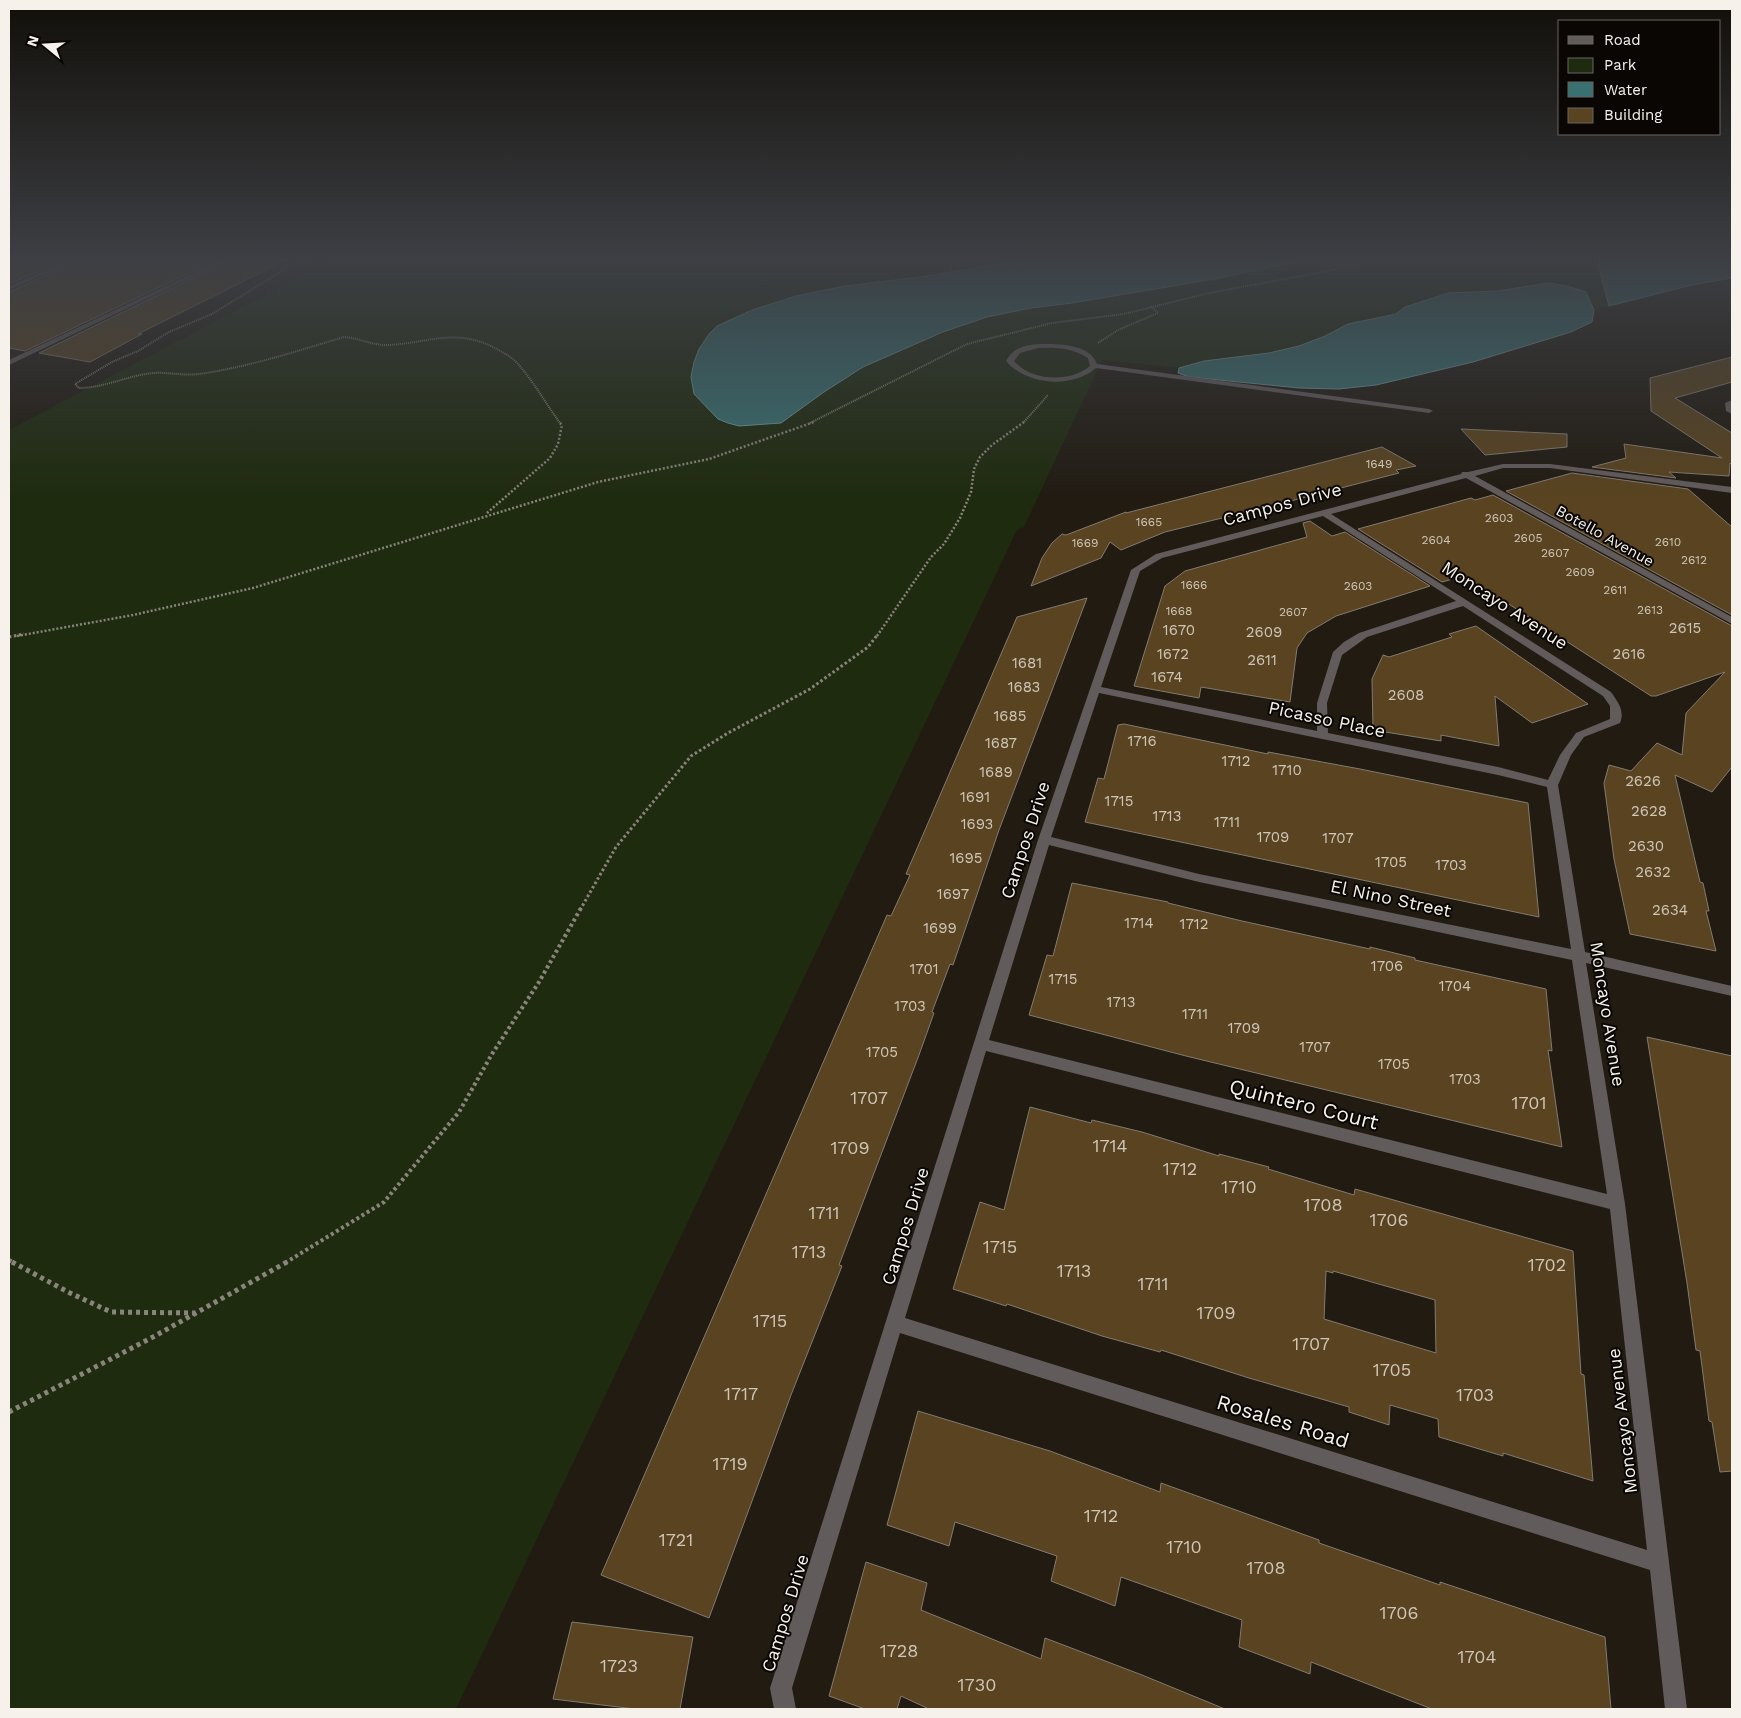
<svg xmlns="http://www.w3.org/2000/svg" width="1741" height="1718" font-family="'Work Sans',sans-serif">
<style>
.green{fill:#1f2b0f}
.water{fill:#397172;stroke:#729896}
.building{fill:#594320;stroke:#837b70;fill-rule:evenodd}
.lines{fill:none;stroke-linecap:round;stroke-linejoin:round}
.path-far4{stroke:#89847c;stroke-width:2;stroke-dasharray:1 1;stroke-linecap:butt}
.path-far3{stroke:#89847c;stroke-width:2.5;stroke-dasharray:2 2;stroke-linecap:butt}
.path-far2{stroke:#89847c;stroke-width:3;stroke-dasharray:2.5 2.5;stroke-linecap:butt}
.path-far1{stroke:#89847c;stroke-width:4;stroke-dasharray:3 3;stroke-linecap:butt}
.path{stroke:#89847c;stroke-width:5;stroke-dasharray:4 4;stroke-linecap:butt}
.minor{fill:#625b5c;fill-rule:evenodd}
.labels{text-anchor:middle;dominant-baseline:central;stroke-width:4;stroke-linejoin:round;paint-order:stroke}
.far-number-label{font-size:12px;fill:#cfc6b8}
.far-street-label{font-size:15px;fill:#f6f2eb;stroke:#090604}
.number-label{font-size:15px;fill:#cfc6b8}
.street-label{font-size:18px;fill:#f6f2eb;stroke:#090604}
.near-number-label{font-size:18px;fill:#cfc6b8}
.near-street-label{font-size:21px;fill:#f6f2eb;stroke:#090604}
</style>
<rect width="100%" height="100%" fill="#211b12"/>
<path class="green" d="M336,258H1037L920,277L845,286L796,296L752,310L730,320L803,408L824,392L863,367L917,343L987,317L1031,308L1156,289L1314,258H1596L1609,306L1594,310L1586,292L1549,283L1497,291L1448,293L1405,307L1396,314L1348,324L1325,336L1299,346L1269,353L1204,361L1179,368L1102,360L1024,527L1017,530L456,1709H9V430Z"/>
<g class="water">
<path d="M1037,258H1314L1220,278L1072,303L1031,308L987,317L943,332L863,367L824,392L781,423L739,426L728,423L718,419L694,394L691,377L694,362L699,349L709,334L717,326L752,310L796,296L845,286L920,277Z"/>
<path d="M1596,258H1732V278L1692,285L1609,306Z"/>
<path d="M1549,283L1567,286L1586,292L1594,310L1592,322L1571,332L1473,362L1376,385L1339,389L1299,388L1189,377L1178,373L1179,368L1204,361L1269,353L1299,346L1325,336L1348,324L1396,314L1405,307L1448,293L1497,291Z"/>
</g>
<g class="building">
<path d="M9,258L22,259L71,258L9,284Z"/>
<path d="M85,258H221L25,351L9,348V292Z"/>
<path d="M234,258H290L138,334H142L90,362L39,353Z"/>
<path d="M1732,357V382L1675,398L1732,433V465L1730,463L1729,476L1669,472L1676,478L1592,467L1626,458L1624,444L1722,458L1651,411L1650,378Z"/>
<path d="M1461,429L1567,434V447L1485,455Z"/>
<path d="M1382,447L1416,466L1396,470L1399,473L1279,504L1165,532L1121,550L1110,542L1101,558L1031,586L1042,558L1052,543L1062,534L1066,535L1126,512V513Z"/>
<path d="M1572,473L1688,489L1732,527V615L1506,491Z"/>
<path d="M1493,495L1732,626V767L1712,792L1675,775L1700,882L1703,883L1709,911H1706L1716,951L1630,934L1614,859L1604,783L1609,765L1631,771L1657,743L1682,755L1686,713L1725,672L1656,696H1651L1504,601L1460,577L1442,582L1358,529L1471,498L1475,500Z"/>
<path d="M1310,521L1332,536L1345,532L1430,586L1336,616L1307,633L1297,648L1290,702L1201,687L1199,698L1134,686L1165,586L1185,571L1307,537L1303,523Z"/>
<path d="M1087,598L999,830L953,965L950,964L932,1012L934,1013L919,1055L839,1265L842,1266L791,1395L709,1618L601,1575L887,915L891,916L910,875L906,874L1017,617Z"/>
<path d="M1476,626L1588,704L1532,723L1495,696L1499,746L1441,735V741L1373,730L1372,679L1383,655L1389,657L1452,637L1449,634Z"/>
<path d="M1124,724L1268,754V752L1360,769L1528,803L1539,917L1085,822L1098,778L1104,779L1118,725Z"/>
<path d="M1072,883L1168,902V903L1242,921L1370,949V947L1415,958V960L1546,989L1552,1051L1548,1050L1562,1147L1186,1056L1029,1015L1047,955L1053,956Z"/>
<path d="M1647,1037L1732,1056V1471L1720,1472L1712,1422L1709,1421L1700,1351L1696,1350L1687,1283Z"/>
<path d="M1030,1107L1091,1123L1092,1120L1142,1132L1219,1156V1154L1269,1167L1268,1169L1354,1195L1355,1189L1573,1251L1581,1374L1584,1375L1593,1481L1503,1453V1456L1439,1437L1438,1419L1390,1405L1389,1425L1349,1412V1407L1249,1378L1161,1350L1160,1352L1102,1336L1007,1304L1006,1306L953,1289L980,1202L1004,1210ZM1326,1271L1333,1273V1271L1435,1300L1436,1353L1324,1319Z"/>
<path d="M918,1411L1050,1451L1160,1492L1161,1483L1319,1540V1543L1440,1585V1582L1605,1637L1611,1709H1432L1311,1662L1310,1674L1239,1647L1242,1620L1121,1577L1115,1606L1051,1581L1057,1556L955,1522L949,1546L887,1525Z"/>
<path d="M866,1562L927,1583L921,1610L1041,1659L1045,1638L1142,1675L1225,1709H929L901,1696L897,1709H865L829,1696Z"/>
<path d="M572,1622L693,1637L680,1709H635L553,1699Z"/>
</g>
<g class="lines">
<g class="path-far4">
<path d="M319,258L290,266L212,314L169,332L138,351L112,362L75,384L79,388C105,388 128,375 154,373C169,372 184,376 199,374C249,367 297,351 344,337C360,338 373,346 389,345C428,343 454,328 493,347C502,352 511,356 518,364C534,382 546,404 560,423"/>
<path d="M756,258H793"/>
<path d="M1098,343L1118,330L1158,313L1151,306"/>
<path d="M810,423L967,344L1052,323L1124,314L1209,293L1328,271L1378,258"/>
<path d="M1023,423L1048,395"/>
</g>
<g class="path-far3">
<path d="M487,513L550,458L558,444L562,425L559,422"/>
<path d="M17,636L133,615L253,588L598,482L709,459L814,422"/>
<path d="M877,636L931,557L944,544L960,518L971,492L974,469L980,457L992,445L1024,422"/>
</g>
<g class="path-far2">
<path d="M9,637L24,634"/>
<path d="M580,910L616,847L691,756L728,733L810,689L868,647L878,634"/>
</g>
<g class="path-far1">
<path d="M9,1260L14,1263"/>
<path d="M285,1263L384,1202L459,1112L492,1054L539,982L581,908"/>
</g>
<g class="path">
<path d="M12,1262L70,1293L111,1312L195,1313"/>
<path d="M9,1412L153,1337L287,1262"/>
</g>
<g class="minor">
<path d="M75,258H83L9,290V286Z"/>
<path d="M225,258H232L9,365V360Z"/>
<path d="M1045,344C1063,344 1090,345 1097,364L1429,409L1433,411L1429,413L1096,368C1072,389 1026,385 1006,361C1013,346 1030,344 1045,344ZM1038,348C1056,347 1072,348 1088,358L1090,366C1070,383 1031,381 1014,361L1020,353Z"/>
<path d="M1732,400V414L1726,411L1725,403Z"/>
<path d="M1503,464H1550L1732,487V493L1550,468H1503L1475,476L1732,617V624L1466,478L1331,514L1611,692C1618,702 1625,711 1620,723L1584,737L1571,755L1558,785L1585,952L1732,986V996L1586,963L1625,1204L1687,1709H1665L1650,1570L900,1333L792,1688L796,1709H774L770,1688L1038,840L1131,570L1156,554L1461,474L1462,472H1468ZM1323,516L1456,601L1359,633L1344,642L1333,652L1317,703V731L1101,687L1140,571L1162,558ZM1463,606L1603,696L1610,706V719L1576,733L1560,755L1548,780L1498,767L1328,733L1327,703L1342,655L1367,637ZM1099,693L1498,775L1547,787L1571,949L1199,874L1051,837ZM1049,845L1199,882L1572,960L1607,1194L989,1040ZM986,1051L1610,1209L1647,1550L905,1318Z"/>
</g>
</g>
<linearGradient id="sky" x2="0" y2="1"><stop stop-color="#120f0a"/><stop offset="0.52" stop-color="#3d3f44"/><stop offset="1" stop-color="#3d3f44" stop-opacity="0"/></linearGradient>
<rect width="1741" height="498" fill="url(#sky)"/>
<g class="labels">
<g class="far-number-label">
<text x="1379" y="464">1649</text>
<text x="1499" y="518">2603</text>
<text x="1149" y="522">1665</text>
<text x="1528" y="538">2605</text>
<text x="1436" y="540">2604</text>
<text x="1668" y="542">2610</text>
<text x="1085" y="543">1669</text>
<text x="1555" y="553">2607</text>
<text x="1694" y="560">2612</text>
<text x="1580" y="572">2609</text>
<text x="1194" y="585">1666</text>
<text x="1358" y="586">2603</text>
<text x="1615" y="590">2611</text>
<text x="1650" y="610">2613</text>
<text x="1179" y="611">1668</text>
<text x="1293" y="612">2607</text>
</g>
<g class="far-street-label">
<text transform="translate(1605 536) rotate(29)">Botello Avenue</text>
</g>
<g class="number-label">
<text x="1685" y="628">2615</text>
<text x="1179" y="630">1670</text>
<text x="1264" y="632">2609</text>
<text x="1173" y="654">1672</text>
<text x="1629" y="654">2616</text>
<text x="1262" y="660">2611</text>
<text x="1027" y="663">1681</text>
<text x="1167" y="677">1674</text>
<text x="1024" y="687">1683</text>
<text x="1406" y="695">2608</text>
<text x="1010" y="716">1685</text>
<text x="1142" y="741">1716</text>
<text x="1001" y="743">1687</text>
<text x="1236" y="761">1712</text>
<text x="1287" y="770">1710</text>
<text x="996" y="772">1689</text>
<text x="1643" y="781">2626</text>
<text x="975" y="797">1691</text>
<text x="1119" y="801">1715</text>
<text x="1649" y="811">2628</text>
<text x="1167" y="816">1713</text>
<text x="1227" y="822">1711</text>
<text x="977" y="824">1693</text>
<text x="1273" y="837">1709</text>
<text x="1338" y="838">1707</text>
<text x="1646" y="846">2630</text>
<text x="966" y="858">1695</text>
<text x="1391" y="862">1705</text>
<text x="1451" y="865">1703</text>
<text x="1653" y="872">2632</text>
<text x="953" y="894">1697</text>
<text x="1670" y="910">2634</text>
<text x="1139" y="923">1714</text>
<text x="1194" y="924">1712</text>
<text x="940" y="928">1699</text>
<text x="1387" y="966">1706</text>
<text x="924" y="969">1701</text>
<text x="1063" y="979">1715</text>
<text x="1455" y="986">1704</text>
<text x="1121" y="1002">1713</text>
<text x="910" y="1006">1703</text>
<text x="1195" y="1014">1711</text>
<text x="1244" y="1028">1709</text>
<text x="1315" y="1047">1707</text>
<text x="882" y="1052">1705</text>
<text x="1394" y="1064">1705</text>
<text x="1465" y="1079">1703</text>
</g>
<g class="street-label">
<text transform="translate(1282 504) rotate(-15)">Campos Drive</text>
<text transform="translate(1505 605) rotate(33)">Moncayo Avenue</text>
<text transform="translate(1327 719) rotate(12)">Picasso Place</text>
<text transform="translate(1025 840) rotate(-72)">Campos Drive</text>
<text transform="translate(1391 898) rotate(12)">El Nino Street</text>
<text transform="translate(1608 1014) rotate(81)">Moncayo Avenue</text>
<text transform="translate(905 1226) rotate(-73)">Campos Drive</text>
<text transform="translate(1622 1421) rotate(-97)">Moncayo Avenue</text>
<text transform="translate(785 1613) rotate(-73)">Campos Drive</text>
</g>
<g class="near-number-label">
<text x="869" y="1097">1707</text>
<text x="1529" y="1102">1701</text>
<text x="1110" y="1145">1714</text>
<text x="850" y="1147">1709</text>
<text x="1180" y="1168">1712</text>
<text x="1239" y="1186">1710</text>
<text x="1323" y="1204">1708</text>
<text x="824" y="1212">1711</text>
<text x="1389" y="1219">1706</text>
<text x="1000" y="1246">1715</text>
<text x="809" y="1251">1713</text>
<text x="1547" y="1264">1702</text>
<text x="1074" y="1270">1713</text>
<text x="1153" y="1283">1711</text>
<text x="1216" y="1312">1709</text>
<text x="770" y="1320">1715</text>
<text x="1311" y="1343">1707</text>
<text x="1392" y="1369">1705</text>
<text x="741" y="1393">1717</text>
<text x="1475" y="1394">1703</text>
<text x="730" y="1463">1719</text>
<text x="1101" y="1515">1712</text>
<text x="676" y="1539">1721</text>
<text x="1184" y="1546">1710</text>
<text x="1266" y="1567">1708</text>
<text x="1399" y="1612">1706</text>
<text x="899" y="1650">1728</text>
<text x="1477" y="1656">1704</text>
<text x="619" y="1665">1723</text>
<text x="977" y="1684">1730</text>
</g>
<g class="near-street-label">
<text transform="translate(1304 1104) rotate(14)">Quintero Court</text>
<text transform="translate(1283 1421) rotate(17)">Rosales Road</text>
</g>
</g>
<rect width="1741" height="1718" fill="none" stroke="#f6f2eb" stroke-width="20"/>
<rect x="1558" y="20" width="162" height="115" fill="#090604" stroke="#686460"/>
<rect x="1568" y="36" width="25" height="8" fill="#625b5c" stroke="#686460"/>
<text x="1604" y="45" font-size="15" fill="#f6f2eb">Road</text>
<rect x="1568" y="58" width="25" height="15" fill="#1f2b0f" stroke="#686460"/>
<text x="1604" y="70" font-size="15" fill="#f6f2eb">Park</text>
<rect x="1568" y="82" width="25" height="15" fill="#397172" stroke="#686460"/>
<text x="1604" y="95" font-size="15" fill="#f6f2eb">Water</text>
<rect x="1568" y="108" width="25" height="15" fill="#594320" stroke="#686460"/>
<text x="1604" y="120" font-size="15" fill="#f6f2eb">Building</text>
<g transform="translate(45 45) rotate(288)" stroke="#090604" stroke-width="4" paint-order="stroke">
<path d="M0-4L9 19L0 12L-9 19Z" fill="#f6f2eb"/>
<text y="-8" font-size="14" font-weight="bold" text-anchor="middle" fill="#f6f2eb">N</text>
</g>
</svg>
